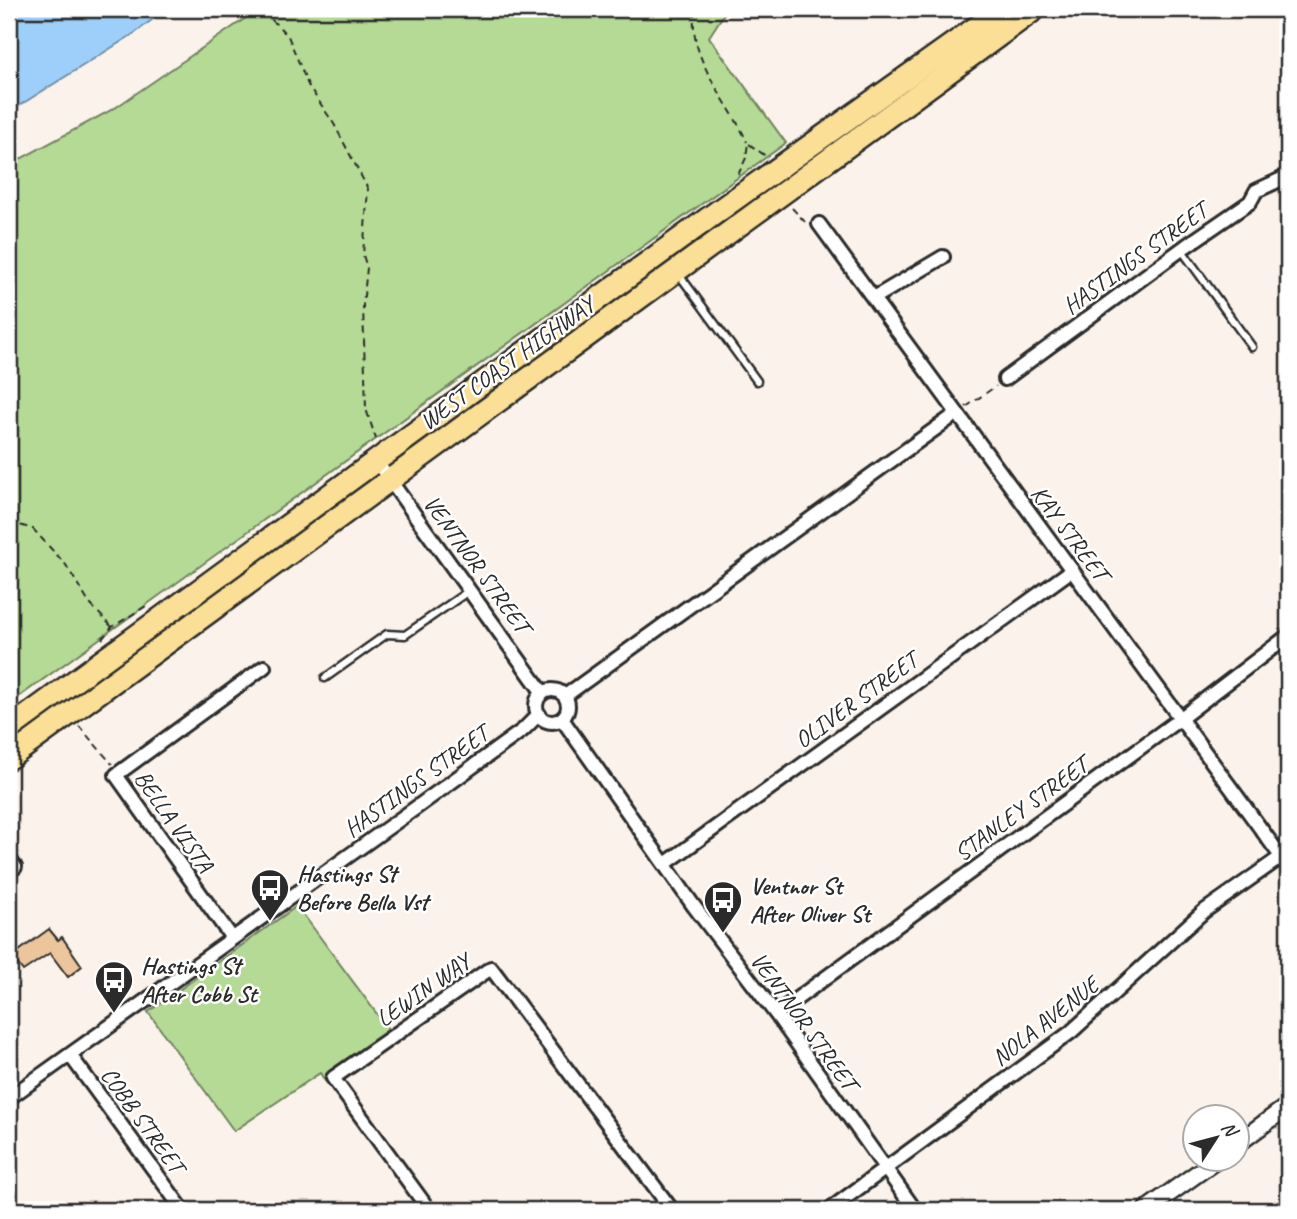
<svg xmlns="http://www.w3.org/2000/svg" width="1297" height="1219" font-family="Caveat,sans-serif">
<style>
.green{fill:#b5da95;stroke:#708260;stroke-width:2}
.water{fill:#9ecffb;stroke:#708da8;stroke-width:2}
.building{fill:#edc59d;stroke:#2b2b2b;stroke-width:2}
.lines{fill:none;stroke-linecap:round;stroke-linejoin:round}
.service-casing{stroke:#2b2b2b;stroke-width:11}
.minor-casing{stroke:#2b2b2b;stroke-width:18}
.tertiary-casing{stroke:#2b2b2b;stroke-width:21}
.trunk-casing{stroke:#2b2b2b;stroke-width:26}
.path{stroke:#2b2b2b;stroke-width:2;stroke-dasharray:7 5;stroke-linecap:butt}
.service{stroke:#fff;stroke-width:6}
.minor{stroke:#fff;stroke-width:12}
.tertiary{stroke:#fff;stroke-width:16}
.trunk{stroke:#fbdf96;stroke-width:21}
.labels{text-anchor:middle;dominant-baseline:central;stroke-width:5;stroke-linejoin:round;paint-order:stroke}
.street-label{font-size:24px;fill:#2b2b2b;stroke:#fff}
.poi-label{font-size:24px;font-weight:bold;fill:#2b2b2b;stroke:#fff;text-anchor:start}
</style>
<rect width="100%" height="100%" fill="#fbf3eb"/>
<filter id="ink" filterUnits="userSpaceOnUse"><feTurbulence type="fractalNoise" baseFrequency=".0143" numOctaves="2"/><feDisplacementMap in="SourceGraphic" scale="14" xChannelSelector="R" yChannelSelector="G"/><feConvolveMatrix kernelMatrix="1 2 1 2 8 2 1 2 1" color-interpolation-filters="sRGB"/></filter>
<g filter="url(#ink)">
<g class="green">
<path d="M259,9H727L709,37L786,143L9,704V165L115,108Z"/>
<path d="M297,906L391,1033L325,1081L320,1073L234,1131L148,1012Z"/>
</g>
<path class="water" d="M9,9H166L135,33L9,112Z"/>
<path class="building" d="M49,929L58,940L62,937L82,966L68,977L50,953L23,971L12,956Z"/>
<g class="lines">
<g class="service-casing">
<g id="service">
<path d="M1181,249L1252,347"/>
<path d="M678,273L757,381"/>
<path d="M325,678L387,634L405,635L470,590"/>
</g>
</g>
<g class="minor-casing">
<g id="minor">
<path d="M819,224L1288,866"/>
<path d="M874,298L943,257"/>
<path d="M1005,379L1186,246L1250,202L1256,191L1284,178L1288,172"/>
<path d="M376,461L543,693"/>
<circle cx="552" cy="706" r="16"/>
<path d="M565,696L956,414"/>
<path d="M562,719L693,905L776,1014L915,1210"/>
<path d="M9,859L15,867L9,871"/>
<path d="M665,864L1072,570"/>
<path d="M232,938L116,775L264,667"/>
<path d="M776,1014L1181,718L1288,636"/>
<path d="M70,1055L183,1210"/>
<path d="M9,1098L417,807L523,730L539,714"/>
<path d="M429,1210L333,1078L491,968L672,1210"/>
<path d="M829,1210L1071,1032L1203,912L1281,857"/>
</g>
</g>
<g class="tertiary-casing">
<g id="tertiary">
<path d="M1238,1143L1288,1106"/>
<path d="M1146,1210L1216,1160"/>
</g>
</g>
<g class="trunk-casing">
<g id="trunk">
<path d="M9,729L721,209L1002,9"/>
<path d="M9,758L1035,9"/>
</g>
</g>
<g class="path">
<path d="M266,9L268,16L288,36L308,85L334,124L368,189L363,255L367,268L363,305L366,409L376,439"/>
<path d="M695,9C686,59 729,100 747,142"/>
<path d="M749,144L767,157"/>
<path d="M738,175L746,158L748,143"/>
<path d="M792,208L807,224"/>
<path d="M966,407L996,386"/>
<path d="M9,522L33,529L66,565L89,603L112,627"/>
<path d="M102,639L112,627L148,605"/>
<path d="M79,726L112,764"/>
</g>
<use href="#service" class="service"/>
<use href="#minor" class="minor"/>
<use href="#tertiary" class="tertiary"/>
<use href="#trunk" class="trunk"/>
</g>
</g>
<defs>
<g id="bus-pin" transform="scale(2.0125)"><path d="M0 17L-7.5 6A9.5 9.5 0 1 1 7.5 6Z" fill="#2b2b2b" stroke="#fff"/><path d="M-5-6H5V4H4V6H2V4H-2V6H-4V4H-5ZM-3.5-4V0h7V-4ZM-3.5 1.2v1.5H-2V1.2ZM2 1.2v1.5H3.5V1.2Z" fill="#fff"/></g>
</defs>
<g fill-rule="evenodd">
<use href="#bus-pin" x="270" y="888"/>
<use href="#bus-pin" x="723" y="900"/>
<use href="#bus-pin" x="114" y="980"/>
</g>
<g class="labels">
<g class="street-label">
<text transform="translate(1135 258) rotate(-36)">HASTINGS STREET</text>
<text transform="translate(507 363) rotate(-36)">WEST COAST HIGHWAY</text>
<text transform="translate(1070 533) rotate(53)">KAY STREET</text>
<text transform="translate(477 564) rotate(54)">VENTNOR STREET</text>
<text transform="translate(856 700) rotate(-36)">OLIVER STREET</text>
<text transform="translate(416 781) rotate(-36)">HASTINGS STREET</text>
<text transform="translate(1021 809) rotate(-36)">STANLEY STREET</text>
<text transform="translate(174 821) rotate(55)">BELLA VISTA</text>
<text transform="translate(423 990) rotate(-35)">LEWIN WAY</text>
<text transform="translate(804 1021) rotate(54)">VENTNOR STREET</text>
<text transform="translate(1045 1021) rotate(-38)">NOLA AVENUE</text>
<text transform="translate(143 1120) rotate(54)">COBB STREET</text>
</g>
<g class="poi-label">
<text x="297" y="874">Hastings St<tspan x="297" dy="28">Before Bella Vst</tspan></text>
<text x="750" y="886">Ventnor St<tspan x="750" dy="28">After Oliver St</tspan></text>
<text x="141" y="966">Hastings St<tspan x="141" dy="28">After Cobb St</tspan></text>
</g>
</g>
<rect width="1297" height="1219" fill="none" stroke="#fff" stroke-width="35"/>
<rect x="18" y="18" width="1262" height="1184" fill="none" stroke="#2b2b2b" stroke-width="2.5" filter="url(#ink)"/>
<g transform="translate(1216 1138) rotate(54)"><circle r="33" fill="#ffffff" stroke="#aaaaaa" stroke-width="2"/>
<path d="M0-5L12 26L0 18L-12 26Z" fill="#2b2b2b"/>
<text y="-10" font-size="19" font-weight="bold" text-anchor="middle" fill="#2b2b2b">N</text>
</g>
</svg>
